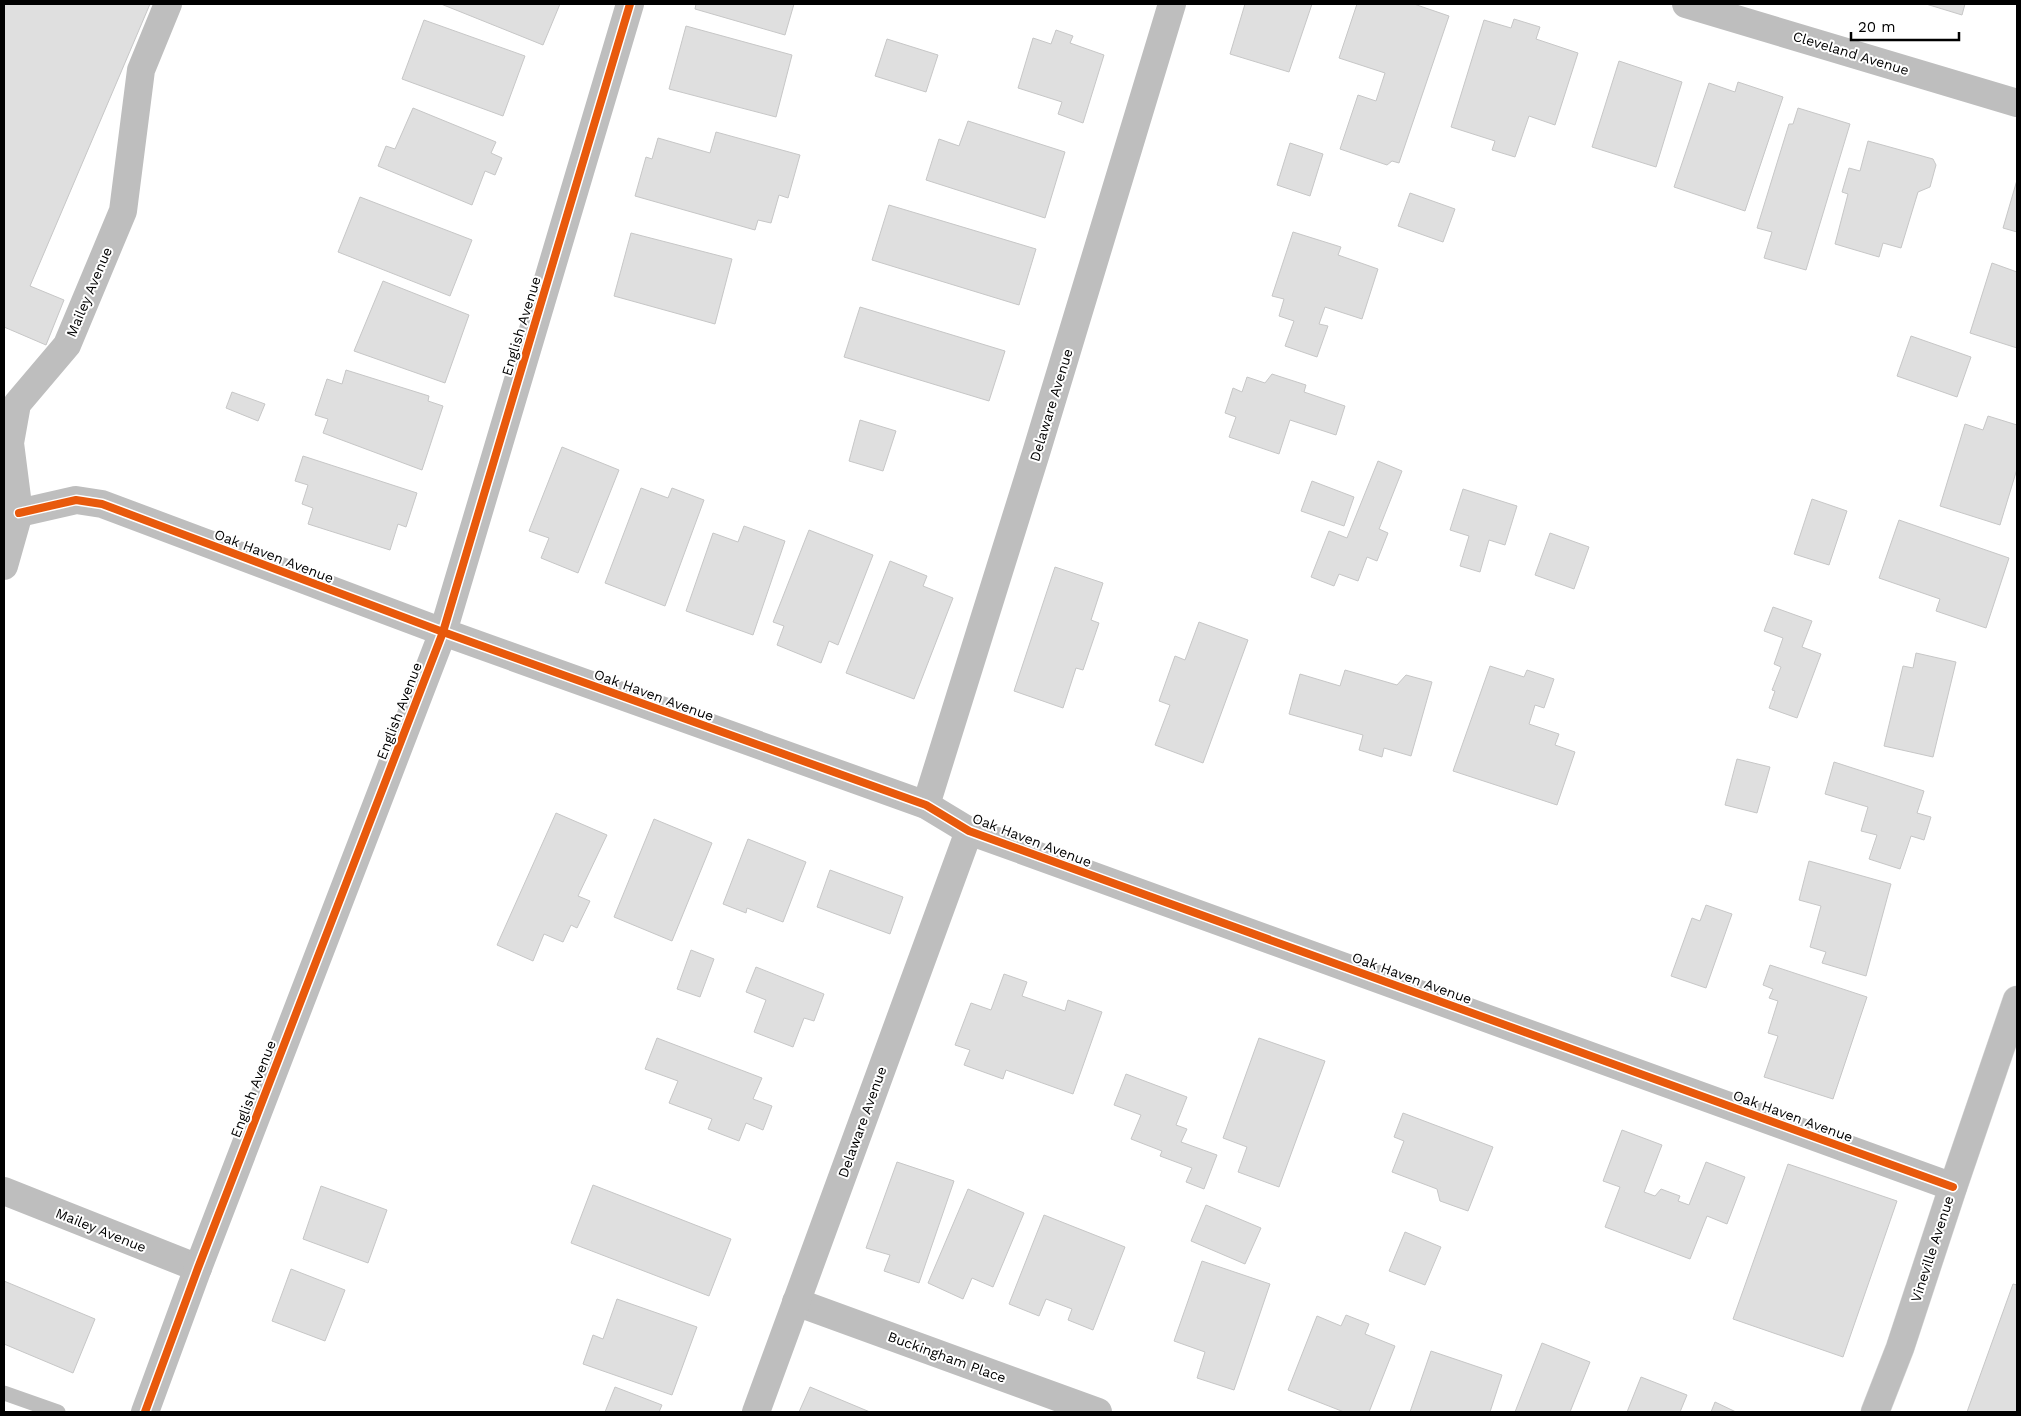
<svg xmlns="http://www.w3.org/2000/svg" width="2021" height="1416" font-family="'Work Sans',sans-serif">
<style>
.building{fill:#dfdfdf;stroke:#c7c7c7}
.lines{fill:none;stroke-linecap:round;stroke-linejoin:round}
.primary-casing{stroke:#dbdbdb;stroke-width:29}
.service{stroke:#bebebe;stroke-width:15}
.minor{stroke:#bebebe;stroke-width:28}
.primary{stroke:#bebebe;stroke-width:28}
.cycleway-casing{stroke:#fff;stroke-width:11}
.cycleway{stroke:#e8590c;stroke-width:8}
.labels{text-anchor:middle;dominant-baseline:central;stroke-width:4;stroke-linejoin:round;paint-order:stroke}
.street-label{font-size:14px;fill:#000;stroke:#fff}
</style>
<rect width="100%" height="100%" fill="#fff"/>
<g class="building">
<path d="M4,4H150L30,286L64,300L46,345L4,327Z"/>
<path d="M441,4H560L543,45Z"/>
<path d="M696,4H794L785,35L695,9Z"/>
<path d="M1245,4H1312L1289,72L1230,54Z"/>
<path d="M1357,4H1414L1449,16L1399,163L1392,161L1387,165L1340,149L1358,95L1376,101L1385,73L1339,58Z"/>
<path d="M1926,4H1965L1962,15Z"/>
<path d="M1514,19L1540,27L1536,39L1578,53L1555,125L1529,116L1515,157L1492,150L1495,141L1451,127L1484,20L1511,28Z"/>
<path d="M424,20L525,56L503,116L402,79Z"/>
<path d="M686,26L792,55L776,117L669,89Z"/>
<path d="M1056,30L1073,36L1070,43L1104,55L1083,123L1058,114L1062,102L1018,88L1033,38L1051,44Z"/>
<path d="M887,39L938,55L926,92L875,76Z"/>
<path d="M1619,61L1682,82L1656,167L1592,147Z"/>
<path d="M1738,82L1783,97L1745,211L1674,187L1709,83L1735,92Z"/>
<path d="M413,108L496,142L491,153L502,158L495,175L485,171L472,205L378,166L386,146L395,149Z"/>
<path d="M1798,108L1850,124L1806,270L1764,258L1772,232L1757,228L1789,124H1793Z"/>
<path d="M968,121L1065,152L1045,218L926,180L939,139L959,146Z"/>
<path d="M716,132L800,155L788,198L779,195L771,223L758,220L755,230L635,196L646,157L652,159L658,138L710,153Z"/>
<path d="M1868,141L1933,159L1936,165L1930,187L1918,192L1901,248L1883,243L1879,257L1835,244L1848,194L1842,192L1849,168L1860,171Z"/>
<path d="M1290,143L1323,154L1310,196L1277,185Z"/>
<path d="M2017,180V232L2003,228Z"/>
<path d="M1410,193L1455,209L1443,242L1398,226Z"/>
<path d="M360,197L472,240L450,296L338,252Z"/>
<path d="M889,205L1036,249L1019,305L872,260Z"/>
<path d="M1293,232L1341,247L1338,255L1378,269L1362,319L1325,307L1319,324L1328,326L1317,357L1285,346L1294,321L1279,316L1284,299L1272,296Z"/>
<path d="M631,233L732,259L715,324L614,296Z"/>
<path d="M1992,263L2017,272V348L1970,333Z"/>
<path d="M383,281L469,315L445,383L354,351Z"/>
<path d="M860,307L1005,351L989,401L844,357Z"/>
<path d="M1911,336L1971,357L1957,397L1897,376Z"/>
<path d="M346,370L429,396L428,401L443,406L422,470L323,433L328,419L315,415L327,379L342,384Z"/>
<path d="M1272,374L1306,385L1304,392L1345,406L1336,435L1290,420L1279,454L1229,437L1236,417L1225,413L1233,388L1242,392L1247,377L1265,383Z"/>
<path d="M232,392L265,404L258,421L226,408Z"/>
<path d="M1988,416L2017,425V469L2000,525L1940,506L1965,424L1983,430Z"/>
<path d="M860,420L896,431L883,471L849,461Z"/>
<path d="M562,447L619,470L578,573L541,558L549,538L529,531Z"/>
<path d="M303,456L417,493L406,527L398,524L390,550L308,524L313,508L302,504L308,485L295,481Z"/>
<path d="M1378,461L1402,471L1379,529L1388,533L1377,561L1367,557L1358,581L1339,574L1334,586L1311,577L1329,531L1347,538Z"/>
<path d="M1312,481L1354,497L1344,526L1301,511Z"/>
<path d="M641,488L668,498L672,488L704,500L665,606L605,583Z"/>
<path d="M1463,489L1517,506L1505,545L1489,540L1480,572L1460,566L1469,536L1450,530Z"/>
<path d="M1812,499L1847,511L1829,565L1794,554Z"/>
<path d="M1899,520L2009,558L1986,628L1936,611L1940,599L1879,578Z"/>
<path d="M744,526L785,541L753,635L686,611L713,533L738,542Z"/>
<path d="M809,530L873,555L838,645L829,641L821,663L777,645L784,626L773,622Z"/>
<path d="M1550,533L1589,547L1574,589L1535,575Z"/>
<path d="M890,561L927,576L923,586L953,598L914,699L846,673Z"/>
<path d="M1055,567L1103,583L1091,620L1099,623L1083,670L1076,668L1063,708L1014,691Z"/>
<path d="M1773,607L1812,621L1802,647L1821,654L1797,718L1769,708L1775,691L1772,690L1781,667L1774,664L1783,638L1764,631Z"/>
<path d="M1199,622L1248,640L1203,763L1155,745L1170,705L1159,701L1175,656L1185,660Z"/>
<path d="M1916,653L1956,662L1933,757L1884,746L1903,666L1913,668Z"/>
<path d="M1490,666L1524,677L1527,670L1554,679L1544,708L1535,705L1529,724L1559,734L1555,745L1575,752L1557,805L1453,771Z"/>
<path d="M1345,670L1397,685L1406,675L1432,682L1411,756L1384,748L1382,757L1359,750L1363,735L1289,714L1300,674L1340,686Z"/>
<path d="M1737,759L1770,767L1757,813L1725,805Z"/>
<path d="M1834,762L1924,791L1917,813L1931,817L1924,840L1911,836L1900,869L1869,859L1877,835L1861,831L1868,807L1825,794Z"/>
<path d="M556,813L607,835L578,896L590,901L577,928L571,925L563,942L544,934L533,961L497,945Z"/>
<path d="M654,819L712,843L672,941L614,917Z"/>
<path d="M748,839L806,862L783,922L747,908L746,913L723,904Z"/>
<path d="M1809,861L1891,884L1866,976L1822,963L1826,952L1810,947L1821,906L1799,900Z"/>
<path d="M830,870L903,897L890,934L817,907Z"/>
<path d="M1706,905L1732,914L1706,988L1671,976L1692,918L1700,921Z"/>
<path d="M691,950L714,959L700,997L677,989Z"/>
<path d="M1770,965L1867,997L1833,1099L1764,1077L1778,1036L1768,1033L1778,1001L1769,998L1773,989L1763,985Z"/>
<path d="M756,967L824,994L814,1021L804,1018L793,1047L754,1032L766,1000L746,992Z"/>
<path d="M1004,974L1027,982L1022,996L1065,1011L1068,1000L1102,1012L1073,1094L1006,1070L1003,1079L964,1065L970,1050L955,1045L971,1003L991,1010Z"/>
<path d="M657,1038L762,1078L753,1099L772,1106L763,1130L746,1123L739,1141L708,1129L712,1119L669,1103L678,1081L645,1069Z"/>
<path d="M1259,1038L1325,1061L1279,1187L1238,1172L1247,1147L1223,1138Z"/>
<path d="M1126,1074L1187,1097L1176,1125L1187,1129L1181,1142L1217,1155L1204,1189L1186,1182L1192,1168L1160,1156L1162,1151L1131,1139L1141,1115L1114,1105Z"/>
<path d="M1403,1113L1493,1147L1468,1211L1440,1201L1437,1189L1392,1172L1404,1141L1394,1137Z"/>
<path d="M1622,1130L1662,1145L1644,1192L1655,1196L1661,1189L1680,1196L1678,1201L1689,1205L1706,1162L1745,1177L1727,1224L1707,1216L1690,1259L1605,1227L1620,1187L1603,1181Z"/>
<path d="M897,1162L954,1181L919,1283L884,1271L890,1255L866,1248Z"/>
<path d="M1788,1164L1897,1201L1843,1357L1733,1319Z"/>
<path d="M593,1185L731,1239L709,1296L571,1243Z"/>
<path d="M321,1186L387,1210L368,1263L303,1239Z"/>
<path d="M968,1189L1024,1213L993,1287L972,1278L963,1299L928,1283Z"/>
<path d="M1206,1205L1261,1228L1245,1264L1191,1241Z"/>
<path d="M1044,1215L1125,1247L1093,1330L1068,1320L1072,1309L1046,1299L1039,1316L1009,1304Z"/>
<path d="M1405,1232L1441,1247L1425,1285L1389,1271Z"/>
<path d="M1202,1261L1270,1284L1234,1390L1197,1378L1205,1352L1174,1341Z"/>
<path d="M291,1269L345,1290L325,1341L272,1321Z"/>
<path d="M4,1281L95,1319L73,1373L4,1344Z"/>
<path d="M2013,1284L2017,1285V1412H1967Z"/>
<path d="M617,1299L697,1327L672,1395L583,1364L593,1335L603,1339Z"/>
<path d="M1346,1315L1369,1324L1365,1334L1395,1346L1369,1412H1344L1288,1390L1317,1316L1341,1326Z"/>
<path d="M1542,1343L1590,1362L1570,1412H1515Z"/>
<path d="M1431,1351L1502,1375L1490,1412H1410Z"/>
<path d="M1641,1377L1687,1395L1680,1412H1627Z"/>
<path d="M615,1387L662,1405L659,1412H605Z"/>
<path d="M810,1387L870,1412H799Z"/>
<path d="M1715,1402L1736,1412H1711Z"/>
</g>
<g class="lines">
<g class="primary-casing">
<path id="primary" d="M1875,1412L1900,1348L1953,1187L2017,1000"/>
</g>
<path class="service" d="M4,1393L58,1412"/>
<g class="minor">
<path d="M1686,4L2017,103"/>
<path d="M19,513L76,500L102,504L443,632L926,805L969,831L1953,1187"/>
<path d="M4,566L19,513L10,443L17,404L67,345L123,211L141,70L168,4"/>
<path d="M926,805L1036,453L1172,4"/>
<path d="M4,1191L198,1268"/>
<path d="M796,1302L1098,1412"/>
<path d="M145,1412L198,1268L443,632L630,4"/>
<path d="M756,1412L969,831"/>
</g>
<use href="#primary" class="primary"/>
<g class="cycleway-casing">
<g id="cycleway">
<path d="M19,513L76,500L102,504L443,632L926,805L969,831L1953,1187"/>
<path d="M145,1412L198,1268L443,632L630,4"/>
</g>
</g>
<use href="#cycleway" class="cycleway"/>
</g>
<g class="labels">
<g class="street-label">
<text transform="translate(1851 53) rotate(17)">Cleveland Avenue</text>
<text transform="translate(89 292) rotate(-67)">Mailey Avenue</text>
<text transform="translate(521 326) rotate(-73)">English Avenue</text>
<text transform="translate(1051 405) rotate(-73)">Delaware Avenue</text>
<text transform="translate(274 556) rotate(21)">Oak Haven Avenue</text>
<text transform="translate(654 695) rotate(20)">Oak Haven Avenue</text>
<text transform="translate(399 711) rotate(-69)">English Avenue</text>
<text transform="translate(1032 840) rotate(21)">Oak Haven Avenue</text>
<text transform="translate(1412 978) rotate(20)">Oak Haven Avenue</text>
<text transform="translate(253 1089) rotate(-69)">English Avenue</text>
<text transform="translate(1793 1116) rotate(20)">Oak Haven Avenue</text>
<text transform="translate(862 1122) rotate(-70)">Delaware Avenue</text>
<text transform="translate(101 1230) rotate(22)">Mailey Avenue</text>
<text transform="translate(1932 1249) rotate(-72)">Vineville Avenue</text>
<text transform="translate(947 1357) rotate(20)">Buckingham Place</text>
</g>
</g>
<rect width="2021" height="1416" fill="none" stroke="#000000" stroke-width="10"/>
<path d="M1851 32v8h108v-8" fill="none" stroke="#000000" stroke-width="2.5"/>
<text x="1858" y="32" font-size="15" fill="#000000" stroke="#ffffff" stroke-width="4" paint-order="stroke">20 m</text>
</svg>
